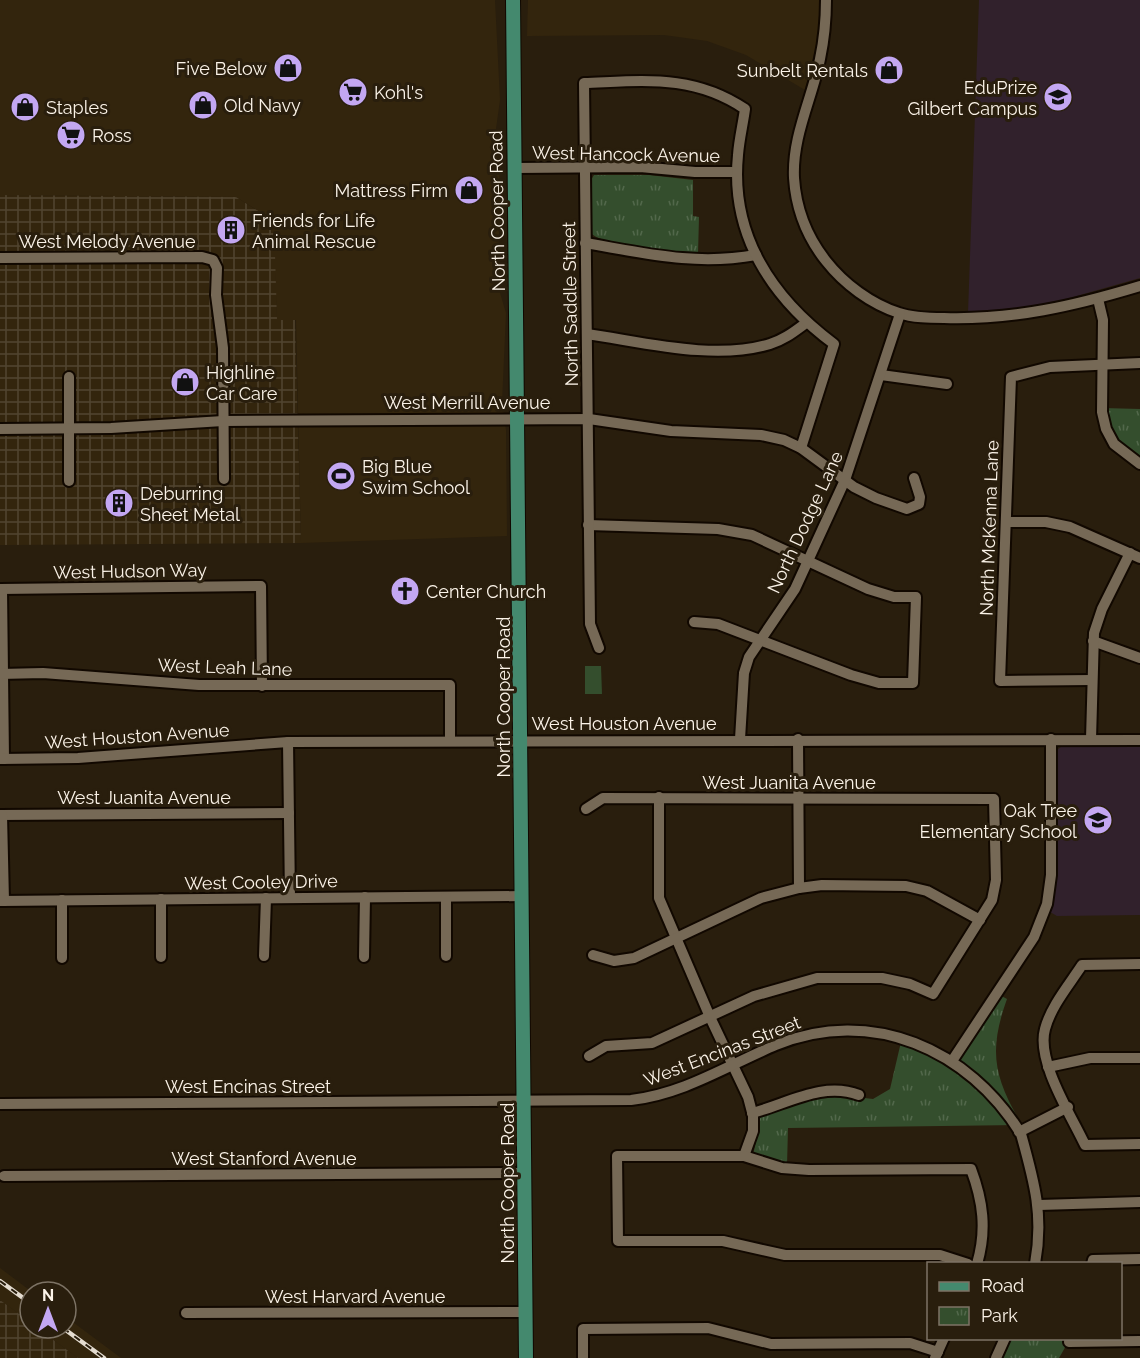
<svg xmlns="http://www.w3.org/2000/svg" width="1140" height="1358" font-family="Raleway,sans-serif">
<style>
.built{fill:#33250d}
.industrial{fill:url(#industrial-grid)}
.education{fill:#31212c}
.grass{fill:#344e2d}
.park{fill:url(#park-tufts)}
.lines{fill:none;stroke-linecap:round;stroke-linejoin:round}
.minor-casing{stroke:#110800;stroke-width:14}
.major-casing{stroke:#110800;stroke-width:16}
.minor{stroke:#766956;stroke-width:10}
.major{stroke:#44896e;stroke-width:14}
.rail-casing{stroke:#e4dcd0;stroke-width:4.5}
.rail{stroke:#291e0d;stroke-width:2;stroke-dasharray:7;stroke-linecap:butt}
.labels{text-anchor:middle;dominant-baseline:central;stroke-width:6;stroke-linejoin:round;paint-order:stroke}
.poi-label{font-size:18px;fill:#fbf3e8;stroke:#291e0d;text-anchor:start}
.street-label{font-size:18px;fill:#fbf3e8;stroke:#291e0d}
</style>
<defs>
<pattern id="industrial-grid" width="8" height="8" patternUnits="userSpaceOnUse" patternTransform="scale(1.5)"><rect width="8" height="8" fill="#33250d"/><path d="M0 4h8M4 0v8" fill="none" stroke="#514530"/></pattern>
<pattern id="park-tufts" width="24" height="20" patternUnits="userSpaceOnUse" patternTransform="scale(1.5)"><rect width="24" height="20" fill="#344e2d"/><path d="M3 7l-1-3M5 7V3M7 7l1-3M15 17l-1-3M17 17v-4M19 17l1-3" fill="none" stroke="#52684b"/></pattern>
</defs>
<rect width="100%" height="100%" fill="#291e0d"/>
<g class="built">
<path d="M0,0H495L500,100L496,129L500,183L498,286L506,313L502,403L506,430L507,536L301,543L296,320L277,321L273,220L236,197L0,195Z"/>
<path d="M528,0H821L817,41L805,90L746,55L707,41L664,35L527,36Z"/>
<path d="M0,1268L32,1292H30V1322L0,1300Z"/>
<path d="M66,1317L121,1358H78L37,1328H66Z"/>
</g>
<g class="industrial">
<path d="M0,195L236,197L274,221L277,320H295L301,543L0,545Z"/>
<path d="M0,1300L30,1322V1328H37L78,1358H0Z"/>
</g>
<g class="education">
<path d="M979,0H1140V278L1031,309L1004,313H968Z"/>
<path d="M1062,746H1140V915L1057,916L1050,912L1056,751Z"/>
</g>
<path class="grass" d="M585,666H601L602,694H585Z"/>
<g class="park">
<path d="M594,175H649L693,180V216L699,217L698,254C678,251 601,246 591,233V180Z"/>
<path d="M1102,408L1140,409V464L1114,444Z"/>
<path d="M994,992L1007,999C988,1052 994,1077 1022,1125L788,1128L787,1165L753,1155L759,1128L760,1114L821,1093L873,1099L890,1089L901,1042L949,1061Z"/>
<path d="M1008,1339H1063L1067,1344L1059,1358H999Z"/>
</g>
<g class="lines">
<g class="minor-casing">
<g id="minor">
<path d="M826,0C826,19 824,40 820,59C812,99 792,136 794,178C796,209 807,237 826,261C844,284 871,304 899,313C913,318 930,318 944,318C1013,320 1074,306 1140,286"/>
<path d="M515,168L640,167L695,172H737"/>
<path d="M585,243C644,253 695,266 756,255"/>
<path d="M0,258L202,257L213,260L217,268L216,295L223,348L224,479"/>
<path d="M1098,299L1103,320L1102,412L1106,429L1114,444L1140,464"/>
<path d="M587,334C643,342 715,361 770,344C784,340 795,331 806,323"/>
<path d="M881,375L947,384"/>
<path d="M69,377V481"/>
<path d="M0,429L111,428L223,421L589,419L671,431L761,435L784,440L801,448L854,487L876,498L907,509L919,504L920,497L914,478"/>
<path d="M1006,522H1046L1070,527L1140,558"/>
<path d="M588,525L718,529L752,535L868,589L894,597H916L913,683H879L851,675L718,624L694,622"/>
<path d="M0,589L261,586L262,686"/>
<path d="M2,589L4,759"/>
<path d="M1093,641L1140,658"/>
<path d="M599,648L590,624L584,83C644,81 693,74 745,109C743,124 739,140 738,155C730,235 772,298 834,344L801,448"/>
<path d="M0,674L43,673L199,685H450V740"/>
<path d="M1092,680L1000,681L1011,377L1050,367L1140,363"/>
<path d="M740,739L744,673L749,657L795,589L845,480L900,314"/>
<path d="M798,739L799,888"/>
<path d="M1091,739L1094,633L1102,609L1130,553"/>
<path d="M288,742L290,898"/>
<path d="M0,759L78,758L288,742L1140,740"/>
<path d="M659,797V898L710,1017L748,1097L753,1116V1131L744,1156"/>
<path d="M586,809L603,798L994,799L996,880L992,900L933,994L910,984L882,978H817L754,996L652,1043L606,1046L589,1056"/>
<path d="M0,815L289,813"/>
<path d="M2,815L4,901"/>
<path d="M161,899V957"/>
<path d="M62,900V958"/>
<path d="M0,901L522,896"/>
<path d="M593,955L614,961L634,958L761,898L799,888L822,885L906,886L927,891L980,920"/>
<path d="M264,956L266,898"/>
<path d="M446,956V897"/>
<path d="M364,957L365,897"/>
<path d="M1140,964L1082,965C1069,985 1051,1006 1045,1029C1036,1061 1071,1115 1085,1145L1140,1144"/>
<path d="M952,1061L1034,937L1047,904L1051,875V739"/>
<path d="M1048,1067L1090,1058H1140"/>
<path d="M0,1104L631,1100C684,1094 728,1065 776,1045C871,1006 969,1049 1021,1134C1034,1181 1044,1215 1035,1264"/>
<path d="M752,1113C787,1104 823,1081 859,1095"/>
<path d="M1019,1132L1068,1107"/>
<path d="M4,1176L525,1173"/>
<path d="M1039,1205L1140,1202"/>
<path d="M968,1264L940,1255H785L723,1241H618L617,1156H744L782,1168L809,1170L971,1169C983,1201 987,1230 977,1264"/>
<path d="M1092,1264L1093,1260L1140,1259"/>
<path d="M186,1313L526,1312"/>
<path d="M1070,1338L1069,1342L1140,1341"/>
<path d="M583,1358V1329L708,1328L771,1344L910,1343L938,1352"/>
<path d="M935,1358L944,1338"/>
<path d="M996,1358L1005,1338"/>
</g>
</g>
<g class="major-casing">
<path id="major" d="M513,0L526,1358"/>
</g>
<use href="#minor" class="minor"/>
<use href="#major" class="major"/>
<g class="rail-casing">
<g id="rail">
<path d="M0,1281L30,1303"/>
<path d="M63,1328L104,1358"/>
</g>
</g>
<use href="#rail" class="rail"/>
</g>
<defs>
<g id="shop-disc" transform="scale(1.5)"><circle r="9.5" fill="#c3a7f2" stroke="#291e0d"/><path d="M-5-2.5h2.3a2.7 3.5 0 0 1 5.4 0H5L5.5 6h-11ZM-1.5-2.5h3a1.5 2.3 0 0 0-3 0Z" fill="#111"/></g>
<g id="supermarket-disc" transform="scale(1.5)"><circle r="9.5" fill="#c3a7f2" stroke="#291e0d"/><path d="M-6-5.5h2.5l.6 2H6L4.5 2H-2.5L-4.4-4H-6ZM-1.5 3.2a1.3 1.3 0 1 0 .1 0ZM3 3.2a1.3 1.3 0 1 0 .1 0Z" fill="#111"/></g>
<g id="school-disc" transform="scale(1.5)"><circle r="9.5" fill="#c3a7f2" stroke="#291e0d"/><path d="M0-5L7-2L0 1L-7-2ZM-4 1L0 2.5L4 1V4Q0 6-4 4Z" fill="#111"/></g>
<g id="building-disc" transform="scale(1.5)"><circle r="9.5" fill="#c3a7f2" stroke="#291e0d"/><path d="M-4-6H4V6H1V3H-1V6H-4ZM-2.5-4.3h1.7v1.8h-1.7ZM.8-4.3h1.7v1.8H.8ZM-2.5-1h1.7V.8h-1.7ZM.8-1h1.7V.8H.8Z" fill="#111"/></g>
<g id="stadium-disc" transform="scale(1.5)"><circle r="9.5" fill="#c3a7f2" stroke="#291e0d"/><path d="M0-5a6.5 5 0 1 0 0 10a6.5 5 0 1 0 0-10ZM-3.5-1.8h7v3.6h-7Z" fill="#111"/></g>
<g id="church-disc" transform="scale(1.5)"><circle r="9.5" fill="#c3a7f2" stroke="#291e0d"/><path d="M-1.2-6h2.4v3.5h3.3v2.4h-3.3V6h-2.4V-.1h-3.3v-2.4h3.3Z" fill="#111"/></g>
</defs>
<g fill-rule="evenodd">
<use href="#shop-disc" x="288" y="68"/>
<use href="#shop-disc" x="889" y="70"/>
<use href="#supermarket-disc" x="353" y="92"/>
<use href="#school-disc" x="1058" y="97"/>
<use href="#shop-disc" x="203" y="105"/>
<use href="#shop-disc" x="25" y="107"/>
<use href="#supermarket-disc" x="71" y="135"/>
<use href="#shop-disc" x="469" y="190"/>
<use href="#building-disc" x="231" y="230"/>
<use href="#shop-disc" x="185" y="382"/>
<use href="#stadium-disc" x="341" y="476"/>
<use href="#building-disc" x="119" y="503"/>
<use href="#church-disc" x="405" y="591"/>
<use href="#school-disc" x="1098" y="820"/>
</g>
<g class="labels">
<g class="poi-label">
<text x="267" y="68" text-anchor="end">Five Below</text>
<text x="868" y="70" text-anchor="end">Sunbelt Rentals</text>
<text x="1037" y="87" text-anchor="end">EduPrize<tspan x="1037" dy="21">Gilbert Campus</tspan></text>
<text x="374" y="92">Kohl's</text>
<text x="224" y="105">Old Navy</text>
<text x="46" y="107">Staples</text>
<text x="92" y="135">Ross</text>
<text x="448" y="190" text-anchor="end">Mattress Firm</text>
<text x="252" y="220">Friends for Life<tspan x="252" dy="21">Animal Rescue</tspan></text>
<text x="206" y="372">Highline<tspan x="206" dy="21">Car Care</tspan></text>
<text x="362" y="466">Big Blue<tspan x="362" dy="21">Swim School</tspan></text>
<text x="140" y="493">Deburring<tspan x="140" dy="21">Sheet Metal</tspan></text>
<text x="426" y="591">Center Church</text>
<text x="1077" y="810" text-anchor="end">Oak Tree<tspan x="1077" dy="21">Elementary School</tspan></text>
</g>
<g class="street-label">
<text transform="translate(626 154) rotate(1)">West Hancock Avenue</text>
<text transform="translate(497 211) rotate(-91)">North Cooper Road</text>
<text x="107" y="241">West Melody Avenue</text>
<text transform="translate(570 304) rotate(-91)">North Saddle Street</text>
<text x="467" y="402">West Merrill Avenue</text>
<text transform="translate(805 522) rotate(-65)">North Dodge Lane</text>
<text transform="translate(989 528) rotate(-88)">North McKenna Lane</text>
<text transform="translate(130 571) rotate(-1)">West Hudson Way</text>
<text transform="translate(225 667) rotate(2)">West Leah Lane</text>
<text transform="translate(503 697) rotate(-90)">North Cooper Road</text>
<text x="624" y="723">West Houston Avenue</text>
<text transform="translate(137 736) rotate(-4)">West Houston Avenue</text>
<text x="789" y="782">West Juanita Avenue</text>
<text x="144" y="797">West Juanita Avenue</text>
<text transform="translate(261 882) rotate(-1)">West Cooley Drive</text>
<text transform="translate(722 1051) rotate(-21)">West Encinas Street</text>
<text x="248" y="1086">West Encinas Street</text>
<text x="264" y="1158">West Stanford Avenue</text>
<text transform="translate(507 1183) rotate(-90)">North Cooper Road</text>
<text x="355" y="1296">West Harvard Avenue</text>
</g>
</g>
<rect x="927" y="1262" width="195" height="78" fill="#291e0d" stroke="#7d7365" stroke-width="1.5"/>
<rect x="939" y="1282" width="30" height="9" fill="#44896e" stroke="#7d7365" stroke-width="1.5"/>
<text x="981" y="1292" font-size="18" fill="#fbf3e8">Road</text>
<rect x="939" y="1307" width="30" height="18" fill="url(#park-tufts)" stroke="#7d7365" stroke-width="1.5"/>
<text x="981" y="1322" font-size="18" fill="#fbf3e8">Park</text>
<g transform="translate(48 1310)"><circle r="28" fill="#291e0d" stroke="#7d7365" stroke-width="1.5"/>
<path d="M0-4.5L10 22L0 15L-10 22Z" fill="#c3a7f2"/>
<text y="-9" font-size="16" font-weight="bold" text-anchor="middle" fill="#fbf3e8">N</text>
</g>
</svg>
